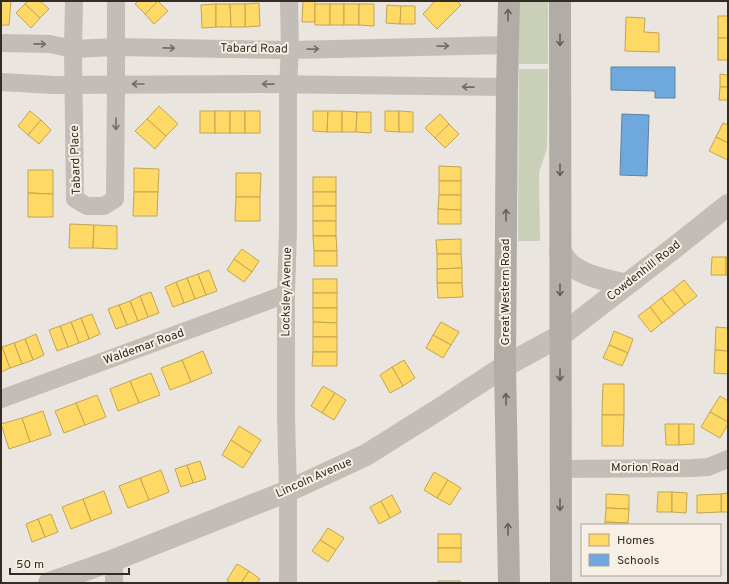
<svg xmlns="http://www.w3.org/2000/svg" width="729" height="584" font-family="Overpass,sans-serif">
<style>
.green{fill:#cad0b8}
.homes{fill:#ffd966;stroke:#c2a553}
.schools{fill:#6fa8dc;stroke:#5d82a5}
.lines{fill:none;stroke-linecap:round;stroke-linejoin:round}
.minor{stroke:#c3bdb7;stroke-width:18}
.tertiary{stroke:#c3bdb7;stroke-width:22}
.primary{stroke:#b2aca6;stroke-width:22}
.oneway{stroke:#665f59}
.oneway2{stroke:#746d67}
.labels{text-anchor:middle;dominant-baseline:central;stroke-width:4;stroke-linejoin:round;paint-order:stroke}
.street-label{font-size:12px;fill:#332b26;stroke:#f8f0e4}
</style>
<rect width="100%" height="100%" fill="#eae5de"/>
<g class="green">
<rect x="519" y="1" width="29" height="63"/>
<path d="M519,69H548L547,148L539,173L540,241H518Z"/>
</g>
<g class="homes">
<path d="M1,1H11L9,25H1Z"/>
<path d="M27,1H40L49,9L40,18L25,4Z"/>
<path d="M138,1H158L145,14L135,4Z"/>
<path d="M158,1L168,11L154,24L145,14Z"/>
<path d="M303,1H315V22H302Z"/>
<path d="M435,1H457L461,5L437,29L423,14Z"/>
<path d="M259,3L260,26L245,27V4Z"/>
<path d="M25,4L40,18L31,28L16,13Z"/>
<path d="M216,4V27L202,28L201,5Z"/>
<path d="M216,4H230L231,27H216Z"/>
<path d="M230,4H245V27H231Z"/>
<rect x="315" y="4" width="15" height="21"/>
<rect x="330" y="4" width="14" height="21"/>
<rect x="344" y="4" width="15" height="21"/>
<path d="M359,4H374V26L359,25Z"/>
<path d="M387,5L401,6L400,24L386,23Z"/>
<path d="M401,6H415V24H400Z"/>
<rect x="718" y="16" width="10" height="22"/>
<path d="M626,17L645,18L644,32L659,33V52L625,51Z"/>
<rect x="718" y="38" width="10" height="22"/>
<path d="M720,74L728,75V87H720Z"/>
<path d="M720,87H728V100H719Z"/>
<path d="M159,106L178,124L166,136L147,119Z"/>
<path d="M30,111L41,120L28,135L18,126Z"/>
<rect x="200" y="111" width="15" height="22"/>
<rect x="215" y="111" width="15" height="22"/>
<rect x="230" y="111" width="15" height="22"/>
<rect x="245" y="111" width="15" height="22"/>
<path d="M313,111H328L327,132L313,131Z"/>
<path d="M328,111H342V132H327Z"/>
<path d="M342,111L357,112L356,132H342Z"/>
<path d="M385,111H399V132L385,131Z"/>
<path d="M399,111L413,112V132H399Z"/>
<path d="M357,112H371V133L356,132Z"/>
<path d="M440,114L449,124L435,138L425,128Z"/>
<path d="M147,119L166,136L155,149L135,131Z"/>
<path d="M41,120L51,130L39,144L28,135Z"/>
<path d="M723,123L728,125V143L716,137Z"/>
<path d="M449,124L459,134L445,148L435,138Z"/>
<path d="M716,137L728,143V160L709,151Z"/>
<path d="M439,166L461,167V181H439Z"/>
<path d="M134,168L159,169L158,192H134Z"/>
<path d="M28,170H53V194L28,193Z"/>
<path d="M236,173H261L260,197H236Z"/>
<rect x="313" y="177" width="23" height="15"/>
<rect x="439" y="181" width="22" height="14"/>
<path d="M134,192H158L157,216H133Z"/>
<rect x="313" y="192" width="23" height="14"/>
<path d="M28,193L53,194V217H28Z"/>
<path d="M439,195H461V210L438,209Z"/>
<path d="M236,197H260V221H235Z"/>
<rect x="313" y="206" width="23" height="15"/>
<path d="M438,209L461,210V224H438Z"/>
<rect x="313" y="221" width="23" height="15"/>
<path d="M70,224L94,225L93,248H69Z"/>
<path d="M94,225L117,226V249L93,248Z"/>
<path d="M313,236H336L337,251H314Z"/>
<path d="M461,239V254H437L436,240Z"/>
<path d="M242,249L259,261L252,272L234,259Z"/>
<rect x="314" y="251" width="23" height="15"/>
<path d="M437,254H461L462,268L437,269Z"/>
<path d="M712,257H726V275H711Z"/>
<rect x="726" y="257" width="2" height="18"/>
<path d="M234,259L252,272L244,282L227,270Z"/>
<path d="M462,268V283H437V269Z"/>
<path d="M209,270L217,291L206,295L198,274Z"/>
<path d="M198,274L206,295L195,299L187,278Z"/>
<path d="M187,278L195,299L184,303L176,282Z"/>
<rect x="313" y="279" width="24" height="14"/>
<path d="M684,280L697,296L685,305L673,289Z"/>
<path d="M176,282L184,303L173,307L165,287Z"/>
<path d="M437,283H462L463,297L438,298Z"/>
<path d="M673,289L685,305L674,314L661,298Z"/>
<path d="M151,292L159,313L148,317L140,296Z"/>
<rect x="313" y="293" width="24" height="15"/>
<path d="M140,296L148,317L138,321L130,301Z"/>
<path d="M661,298L674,314L662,323L650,307Z"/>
<path d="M130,301L138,321L127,325L119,305Z"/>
<path d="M119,305L127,325L116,329L108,309Z"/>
<path d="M650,307L662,323L651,332L638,316Z"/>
<path d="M313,308H337V323L313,322Z"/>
<path d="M92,314L100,334L89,339L81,318Z"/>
<path d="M81,318L89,339L79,343L71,322Z"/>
<path d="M71,322L79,343L68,347L60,326Z"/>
<path d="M313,322L337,323V337H313Z"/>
<path d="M441,322L459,332L451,345L433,335Z"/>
<path d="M60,326L68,347L57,351L49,330Z"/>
<path d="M716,327L728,328V351L715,350Z"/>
<path d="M614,331L633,339L628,353L609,345Z"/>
<path d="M36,334L44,355L33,360L25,339Z"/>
<path d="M433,335L451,345L443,358L426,348Z"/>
<rect x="313" y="337" width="24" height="15"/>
<path d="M25,339L33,360L22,364L14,343Z"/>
<path d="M14,343L22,364L10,368L2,347Z"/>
<path d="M609,345L628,353L622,366L603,358Z"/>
<path d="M2,347L10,368L1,372V348Z"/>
<path d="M715,350L728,351V374L714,373Z"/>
<path d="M203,351L212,373L191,382L182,360Z"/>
<path d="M313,352H337V366H312Z"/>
<path d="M182,360L191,382L170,390L161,368Z"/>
<path d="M404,360L415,378L403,386L392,367Z"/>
<path d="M392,367L403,386L390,393L380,375Z"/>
<path d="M151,373L160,395L139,403L130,381Z"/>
<path d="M130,381L139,403L118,411L110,389Z"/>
<path d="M603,384H624V415H602Z"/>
<path d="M323,386L335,393L322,413L311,406Z"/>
<path d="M335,393L346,400L334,420L322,413Z"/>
<path d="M97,395L106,417L85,425L76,403Z"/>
<path d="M720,396L728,401V422L710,412Z"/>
<path d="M76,403L85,425L64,433L55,411Z"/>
<path d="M43,411L51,435L30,442L22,418Z"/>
<path d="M710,412L728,422V424L720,438L701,427Z"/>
<path d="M602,415H624L623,446H602Z"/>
<path d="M22,418L30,442L9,449L1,424Z"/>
<path d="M665,424H679V445H666Z"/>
<path d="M679,424H694V444L679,445Z"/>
<path d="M239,426L261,440L252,454L231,440Z"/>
<path d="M231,440L252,454L243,468L222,455Z"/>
<path d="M200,461L206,479L193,483L187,465Z"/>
<path d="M187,465L193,483L181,487L175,469Z"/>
<path d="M161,470L169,492L149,500L140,478Z"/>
<path d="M434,472L448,480L437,498L424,490Z"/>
<path d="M140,478L149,500L128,508L119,486Z"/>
<path d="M448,480L461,488L450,505L437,498Z"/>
<path d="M104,491L112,513L91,521L83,499Z"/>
<path d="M658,492H672V512H657Z"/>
<path d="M672,492L687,493L686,513L672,512Z"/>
<path d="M728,493V512H721V494Z"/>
<path d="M606,494L629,495V509L606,508Z"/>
<path d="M721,494V512L697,513V495Z"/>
<path d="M392,495L401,512L390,518L381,501Z"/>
<path d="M83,499L91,521L71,529L62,507Z"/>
<path d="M381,501L390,518L379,524L370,507Z"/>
<path d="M606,508L629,509L628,523L605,522Z"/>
<path d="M51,514L58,532L45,537L38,519Z"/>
<path d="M38,519L45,537L32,542L26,524Z"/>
<path d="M605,522L628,523V525H605Z"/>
<path d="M328,528L344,538L336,550L320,540Z"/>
<rect x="438" y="534" width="23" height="14"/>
<path d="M320,540L336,550L328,562L312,551Z"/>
<rect x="438" y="548" width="23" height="14"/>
<path d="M237,564L249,571L241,583H231L227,580Z"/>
<path d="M249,571L260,579L257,583H241Z"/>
<rect x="438" y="581" width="22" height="2"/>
</g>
<g class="schools">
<path d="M611,67H675V98H655V91L611,90Z"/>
<path d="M622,114L649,115L647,176L620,175Z"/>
</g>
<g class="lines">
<g class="minor">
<path d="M74,1L73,49L75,199L87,206H104L115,199L116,84V1"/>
<path d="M1,43L50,44L73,49L116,47L290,50L508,45"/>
<path d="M1,82L54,85L262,84L507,87"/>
<path d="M1,399L286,294"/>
<path d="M560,469L692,468L708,467L728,459"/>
<path d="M114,583V560"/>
<path d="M288,583V491L286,417V294L288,230V85L290,50L289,1"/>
</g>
<g class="tertiary">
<path d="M560,251C563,255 566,261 570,264C585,277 607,280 626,285"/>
<path d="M49,583L114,560L288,491L366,455L441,408L505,366L560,336L674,248L728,205"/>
</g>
<g class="primary">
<path d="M509,1L507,87L505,366L509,583"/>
<path d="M560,1L561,583"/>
</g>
</g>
<defs><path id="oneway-shaft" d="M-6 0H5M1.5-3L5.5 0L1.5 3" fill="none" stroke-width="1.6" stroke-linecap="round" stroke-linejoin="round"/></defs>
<g class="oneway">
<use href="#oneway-shaft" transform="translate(508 15) rotate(-89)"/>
<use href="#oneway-shaft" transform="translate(560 40) rotate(90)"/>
<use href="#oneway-shaft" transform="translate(560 170) rotate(90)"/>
<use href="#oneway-shaft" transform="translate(506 215) rotate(-90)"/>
<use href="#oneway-shaft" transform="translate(560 290) rotate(90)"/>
<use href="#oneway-shaft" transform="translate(560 375) rotate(90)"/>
<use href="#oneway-shaft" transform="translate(506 399) rotate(-91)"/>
<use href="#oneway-shaft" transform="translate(560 505) rotate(90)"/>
<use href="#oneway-shaft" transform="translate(508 529) rotate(-91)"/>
</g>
<g class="oneway2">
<use href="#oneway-shaft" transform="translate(40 44) rotate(1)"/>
<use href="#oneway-shaft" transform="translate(443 46) rotate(-1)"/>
<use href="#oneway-shaft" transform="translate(169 48) rotate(1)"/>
<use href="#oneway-shaft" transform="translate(313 49) rotate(-1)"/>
<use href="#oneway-shaft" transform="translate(138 84) rotate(180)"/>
<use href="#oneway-shaft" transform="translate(268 84) rotate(-179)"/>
<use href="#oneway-shaft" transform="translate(468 87) rotate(-179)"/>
<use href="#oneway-shaft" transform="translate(116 124) rotate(91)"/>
</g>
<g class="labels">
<g class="street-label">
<text transform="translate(254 49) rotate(1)">Tabard Road</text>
<text transform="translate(76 160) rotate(-92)">Tabard Place</text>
<text transform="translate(644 271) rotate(-38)">Cowdenhill Road</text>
<text transform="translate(287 292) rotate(-89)">Locksley Avenue</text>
<text transform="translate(506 292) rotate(-90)">Great Western Road</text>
<text transform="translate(144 347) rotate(-20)">Waldemar Road</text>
<text x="645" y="468">Morion Road</text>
<text transform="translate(314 478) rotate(-24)">Lincoln Avenue</text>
</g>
</g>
<rect width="729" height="584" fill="none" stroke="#332b26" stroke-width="4"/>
<rect x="581" y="524" width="140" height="52" fill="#f8f0e4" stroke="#a9a198"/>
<rect x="589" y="534" width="20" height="12" fill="#ffd966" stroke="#a9a198"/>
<text x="617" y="544" font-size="12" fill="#332b26">Homes</text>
<rect x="589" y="554" width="20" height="12" fill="#6fa8dc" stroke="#a9a198"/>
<text x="617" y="564" font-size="12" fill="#332b26">Schools</text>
<path d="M10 568v6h119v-6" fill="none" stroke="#332b26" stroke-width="2"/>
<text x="16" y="568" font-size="12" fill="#332b26" stroke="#f8f0e4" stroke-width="3" paint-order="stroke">50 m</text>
</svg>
